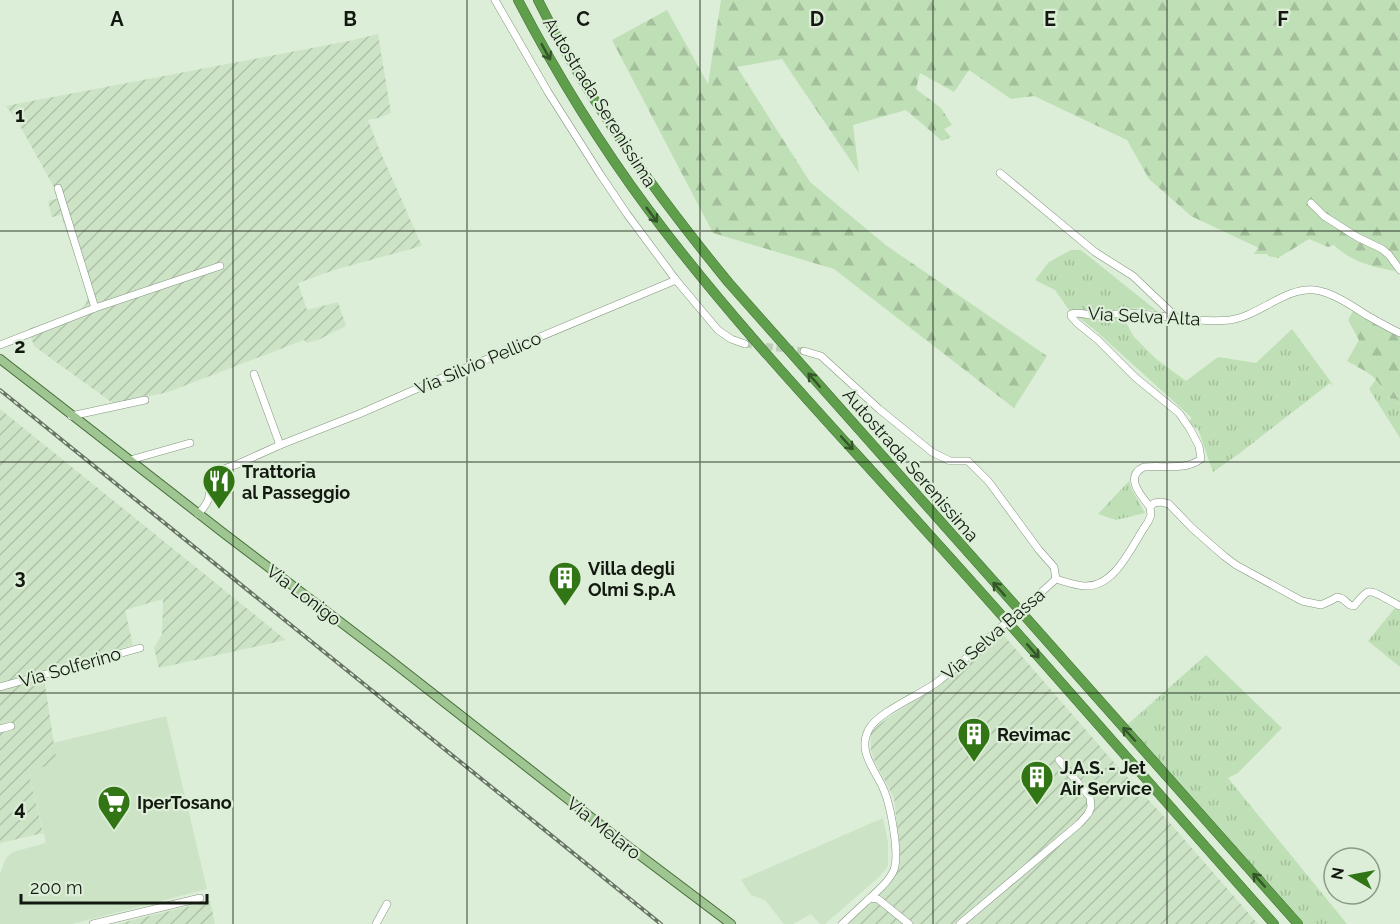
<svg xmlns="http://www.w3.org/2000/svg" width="1400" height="924" font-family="Raleway,sans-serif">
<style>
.built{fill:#cce3c6}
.industrial{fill:url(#industrial-furrows)}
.grass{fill:url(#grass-tufts)}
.forest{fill:url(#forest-firs)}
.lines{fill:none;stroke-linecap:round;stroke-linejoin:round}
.minor-tunnel{stroke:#beceb9;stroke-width:7;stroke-dasharray:7 3.5;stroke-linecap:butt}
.minor-casing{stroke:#849580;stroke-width:8}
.major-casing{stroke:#446f37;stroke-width:10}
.highway-casing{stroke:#446f37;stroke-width:10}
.minor{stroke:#fff;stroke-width:7}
.major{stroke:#9fc593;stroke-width:8}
.highway{stroke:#5f9e4b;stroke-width:9}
.rail-casing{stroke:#697466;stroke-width:4}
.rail{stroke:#dceed7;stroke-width:1.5;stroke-dasharray:4.5;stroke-linecap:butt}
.minor-bridge-casing{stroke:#849580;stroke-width:8;stroke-linecap:butt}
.minor-bridge{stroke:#fff;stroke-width:7}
.oneway{stroke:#35552b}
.grid{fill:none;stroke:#131911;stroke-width:1.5;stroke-opacity:0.55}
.labels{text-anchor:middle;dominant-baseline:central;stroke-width:4.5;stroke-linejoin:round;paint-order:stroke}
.street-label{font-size:18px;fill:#131911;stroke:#dceed7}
.poi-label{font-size:18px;font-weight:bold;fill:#131911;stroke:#dceed7;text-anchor:start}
.grid-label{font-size:20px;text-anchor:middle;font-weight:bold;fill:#131911;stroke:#dceed7;stroke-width:4.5;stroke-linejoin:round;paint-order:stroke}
</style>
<defs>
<pattern id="industrial-furrows" width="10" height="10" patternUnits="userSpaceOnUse" patternTransform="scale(1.5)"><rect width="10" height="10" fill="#cce3c6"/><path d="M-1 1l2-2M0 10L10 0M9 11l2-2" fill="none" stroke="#aec2a9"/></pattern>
<pattern id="grass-tufts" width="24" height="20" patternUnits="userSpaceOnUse" patternTransform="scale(1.5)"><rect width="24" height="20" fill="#bfdfb6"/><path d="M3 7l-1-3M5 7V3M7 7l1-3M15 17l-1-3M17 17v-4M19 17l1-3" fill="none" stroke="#a3bf9b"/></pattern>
<pattern id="forest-firs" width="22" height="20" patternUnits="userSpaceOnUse" patternTransform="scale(1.5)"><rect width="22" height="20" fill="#bfdfb6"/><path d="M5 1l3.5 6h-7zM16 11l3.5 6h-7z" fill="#a3bf9b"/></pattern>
</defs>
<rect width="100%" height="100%" fill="#dceed7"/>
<g class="built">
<path d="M166,716L207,889L72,924H0V874L6,858L13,852L46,843L28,770L53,743Z"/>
<path d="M883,818L888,842V866L879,877L825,924H820L811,914L793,924H784L765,900L751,895L741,880Z"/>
</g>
<g class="industrial">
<path d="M378,34L391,113L378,118L368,120L380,151L422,246L334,270L298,283L307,310L338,302L346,326L318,340L307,343L304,340L168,392L114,404L34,346L28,329L79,312L86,304L88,295L61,215L52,217L48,201L60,198L19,124L6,106L349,41Z"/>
<path d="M0,409L286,640L159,668L154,648L162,634L163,599L125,610L133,645L43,672L57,764L28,770L43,833L0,843Z"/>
<path d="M1000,631L1118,767L1169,822L1258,924H846L878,897L888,886L899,867V842L894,798L874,760L871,750V733L877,726L892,715L947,680Z"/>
<path d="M210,901L215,924H117Z"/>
</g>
<g class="grass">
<path d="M1071,250H1081L1157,311L1138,308L1119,310L1134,337L1156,359L1186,381L1218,357L1256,363L1292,329L1334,386L1330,383L1240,453L1213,472L1198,429L1187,423L1192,418L1096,331L1069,310L1055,290L1035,280L1049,262Z"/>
<path d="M1377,378L1380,386L1388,399H1396L1400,404V438L1369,389Z"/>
<path d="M1129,481L1132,490L1145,513L1116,520L1098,514Z"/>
<path d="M1395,608L1400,610V667L1368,641Z"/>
<path d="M1206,655L1282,728L1238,773L1228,778L1347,924H1302L1127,725Z"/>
</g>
<g class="forest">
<path d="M721,0H1400V272C1376,268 1352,263 1334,245L1328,247L1309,239L1278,258L1268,256V254H1253L1259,248L1191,216L1149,179L1127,140L1034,96L1011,99L969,70L954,92L920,73L916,89L941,108L952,125L944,129L951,137L942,141L906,110L853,125L859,173L782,59L737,67L810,182L887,246L1047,356L1014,408L834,269L713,233L612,40L667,10L708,84Z"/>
<path d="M1355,308L1400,334V404L1396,399L1385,398C1381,376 1364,371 1347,361L1359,340L1348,320Z"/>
</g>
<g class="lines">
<path class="minor-tunnel" d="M745,344L804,351"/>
<g class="minor-casing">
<g id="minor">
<path d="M495,0L548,92L600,174L627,214L676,280L718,330L731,339L745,344"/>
<path d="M1000,173L1095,252L1133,276L1176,317"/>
<path d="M1311,203L1324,216L1357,237L1382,249L1389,255L1400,270"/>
<path d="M95,308L220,266"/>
<path d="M0,345L95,308L58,188"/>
<path d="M804,351L821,356L879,409L932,452L950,461H968L989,482L1039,550L1054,567L1056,579"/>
<path d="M254,374L280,445"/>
<path d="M71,416L145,400"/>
<path d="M130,460L190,443"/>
<path d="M1150,507C1140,495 1124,476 1144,467C1163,465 1185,471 1201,459L1199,446L1190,429L1179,413L1136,378L1098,340L1077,323L1071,316V314C1080,311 1089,316 1098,316C1109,316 1119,312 1130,313C1161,315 1199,323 1230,320C1259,316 1285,287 1315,290C1334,293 1352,306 1368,316C1379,322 1389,328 1400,333"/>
<path d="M198,514C210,502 210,496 210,480L218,471L238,464L280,445L359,414L437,380L676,280"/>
<path d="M1035,598L1056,579C1065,582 1075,585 1084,586C1116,588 1132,544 1148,522L1151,515L1150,507L1154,503L1161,502L1169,504L1192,528L1224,556L1236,565L1302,601L1321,605L1332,600L1337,597C1347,598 1346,606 1354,606C1358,602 1363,594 1368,592C1374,590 1393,603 1400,606"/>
<path d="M0,687L140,648"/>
<path d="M0,729L11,726"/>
<path d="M868,900L870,898L878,899L909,924"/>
<path d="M93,924L200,898"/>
<path d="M376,924L387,904"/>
<path d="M842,924C851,916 860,907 869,899C878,890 887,884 893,872C901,857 890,803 883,788C874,768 857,751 869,729C879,711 923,694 940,680C958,666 975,650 992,635"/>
<path d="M960,924L1079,824L1088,814L1091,807L1090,797L1059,760"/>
</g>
</g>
<g class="major-casing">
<path id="major" d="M0,359L226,535L385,656L629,847L731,924"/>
</g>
<g class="highway-casing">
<g id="highway">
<path d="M518,0C556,73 599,143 648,209C733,323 832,426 927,532C1044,661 1158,794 1274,924"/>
<path d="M538,0C589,102 656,194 729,283L1298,924"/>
</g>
</g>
<use href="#minor" class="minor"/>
<use href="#major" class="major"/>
<use href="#highway" class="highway"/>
<g class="rail-casing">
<path id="rail" d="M0,390L661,924"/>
</g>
<use href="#rail" class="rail"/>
<g class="minor-bridge-casing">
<path id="minor-bridge" d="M992,635L1035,598"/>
</g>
<use href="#minor-bridge" class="minor-bridge"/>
</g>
<defs><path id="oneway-shaft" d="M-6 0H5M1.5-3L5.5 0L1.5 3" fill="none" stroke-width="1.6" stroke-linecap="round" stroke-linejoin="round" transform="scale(1.5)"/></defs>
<g class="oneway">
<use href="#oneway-shaft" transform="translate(546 52) rotate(61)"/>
<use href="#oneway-shaft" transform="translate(652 215) rotate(53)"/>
<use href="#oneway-shaft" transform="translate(814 380) rotate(-131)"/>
<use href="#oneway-shaft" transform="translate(847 443) rotate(48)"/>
<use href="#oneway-shaft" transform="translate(999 589) rotate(-132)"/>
<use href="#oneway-shaft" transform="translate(1033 651) rotate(49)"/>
<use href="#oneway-shaft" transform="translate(1129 734) rotate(-132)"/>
<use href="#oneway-shaft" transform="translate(1259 880) rotate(-132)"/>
</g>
<path class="grid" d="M233,0V924M467,0V924M700,0V924M933,0V924M1167,0V924M0,231H1400M0,462H1400M0,693H1400"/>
<defs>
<g id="restaurant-pin" transform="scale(1.725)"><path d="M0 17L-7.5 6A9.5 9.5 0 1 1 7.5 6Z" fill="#317515" stroke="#dceed7"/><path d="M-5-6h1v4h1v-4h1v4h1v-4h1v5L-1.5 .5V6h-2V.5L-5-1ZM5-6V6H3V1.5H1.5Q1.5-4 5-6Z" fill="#fff"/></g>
<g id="building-pin" transform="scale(1.725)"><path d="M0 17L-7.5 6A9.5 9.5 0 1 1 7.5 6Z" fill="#317515" stroke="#dceed7"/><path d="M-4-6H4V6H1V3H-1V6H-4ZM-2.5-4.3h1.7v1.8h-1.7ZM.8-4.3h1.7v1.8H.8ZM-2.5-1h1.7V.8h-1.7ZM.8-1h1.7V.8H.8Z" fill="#fff"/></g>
<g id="supermarket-pin" transform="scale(1.725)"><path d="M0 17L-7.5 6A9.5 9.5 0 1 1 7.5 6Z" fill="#317515" stroke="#dceed7"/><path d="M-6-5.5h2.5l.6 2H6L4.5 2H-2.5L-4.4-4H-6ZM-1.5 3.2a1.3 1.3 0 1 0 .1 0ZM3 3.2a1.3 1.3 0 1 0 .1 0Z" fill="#fff"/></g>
</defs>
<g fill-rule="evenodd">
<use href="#restaurant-pin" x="219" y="481"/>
<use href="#building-pin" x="565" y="578"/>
<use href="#building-pin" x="974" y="734"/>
<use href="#building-pin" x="1037" y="777"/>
<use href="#supermarket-pin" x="114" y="802"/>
</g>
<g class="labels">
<g class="street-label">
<text transform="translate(600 102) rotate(58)">Autostrada Serenissima</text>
<text transform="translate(1144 316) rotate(3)">Via Selva Alta</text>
<text transform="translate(478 363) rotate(-23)">Via Silvio Pellico</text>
<text transform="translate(911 465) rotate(49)">Autostrada Serenissima</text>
<text transform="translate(304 595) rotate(37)">Via Lonigo</text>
<text transform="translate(993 634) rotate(-41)">Via Selva Bassa</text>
<text transform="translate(70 667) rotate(-16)">Via Solferino</text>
<text transform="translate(604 828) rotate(38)">Via Melaro</text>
</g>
<g class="poi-label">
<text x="242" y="471">Trattoria<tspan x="242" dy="21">al Passeggio</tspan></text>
<text x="588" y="568">Villa degli<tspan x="588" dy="21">Olmi S.p.A</tspan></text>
<text x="997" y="734">Revimac</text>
<text x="1060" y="767">J.A.S. - Jet<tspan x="1060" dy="21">Air Service</tspan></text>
<text x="137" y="802">IperTosano</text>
</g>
</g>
<g class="grid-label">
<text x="117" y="26">A</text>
<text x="350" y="26">B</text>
<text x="583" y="26">C</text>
<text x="817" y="26">D</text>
<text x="1050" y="26">E</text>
<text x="1283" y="26">F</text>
<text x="20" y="122">1</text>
<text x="20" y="353">2</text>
<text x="20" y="584">3</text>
<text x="20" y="815">4</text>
</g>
<g transform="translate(1352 876) rotate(280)"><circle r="28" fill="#dceed7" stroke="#8c9988" stroke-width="1.5"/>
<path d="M0-4.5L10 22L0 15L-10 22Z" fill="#317515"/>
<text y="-9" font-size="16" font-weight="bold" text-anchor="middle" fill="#131911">N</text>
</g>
<path d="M21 894v9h186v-9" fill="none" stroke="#131911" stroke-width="3"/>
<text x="30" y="894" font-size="18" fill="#131911" stroke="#dceed7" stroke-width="4.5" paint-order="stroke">200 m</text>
</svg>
